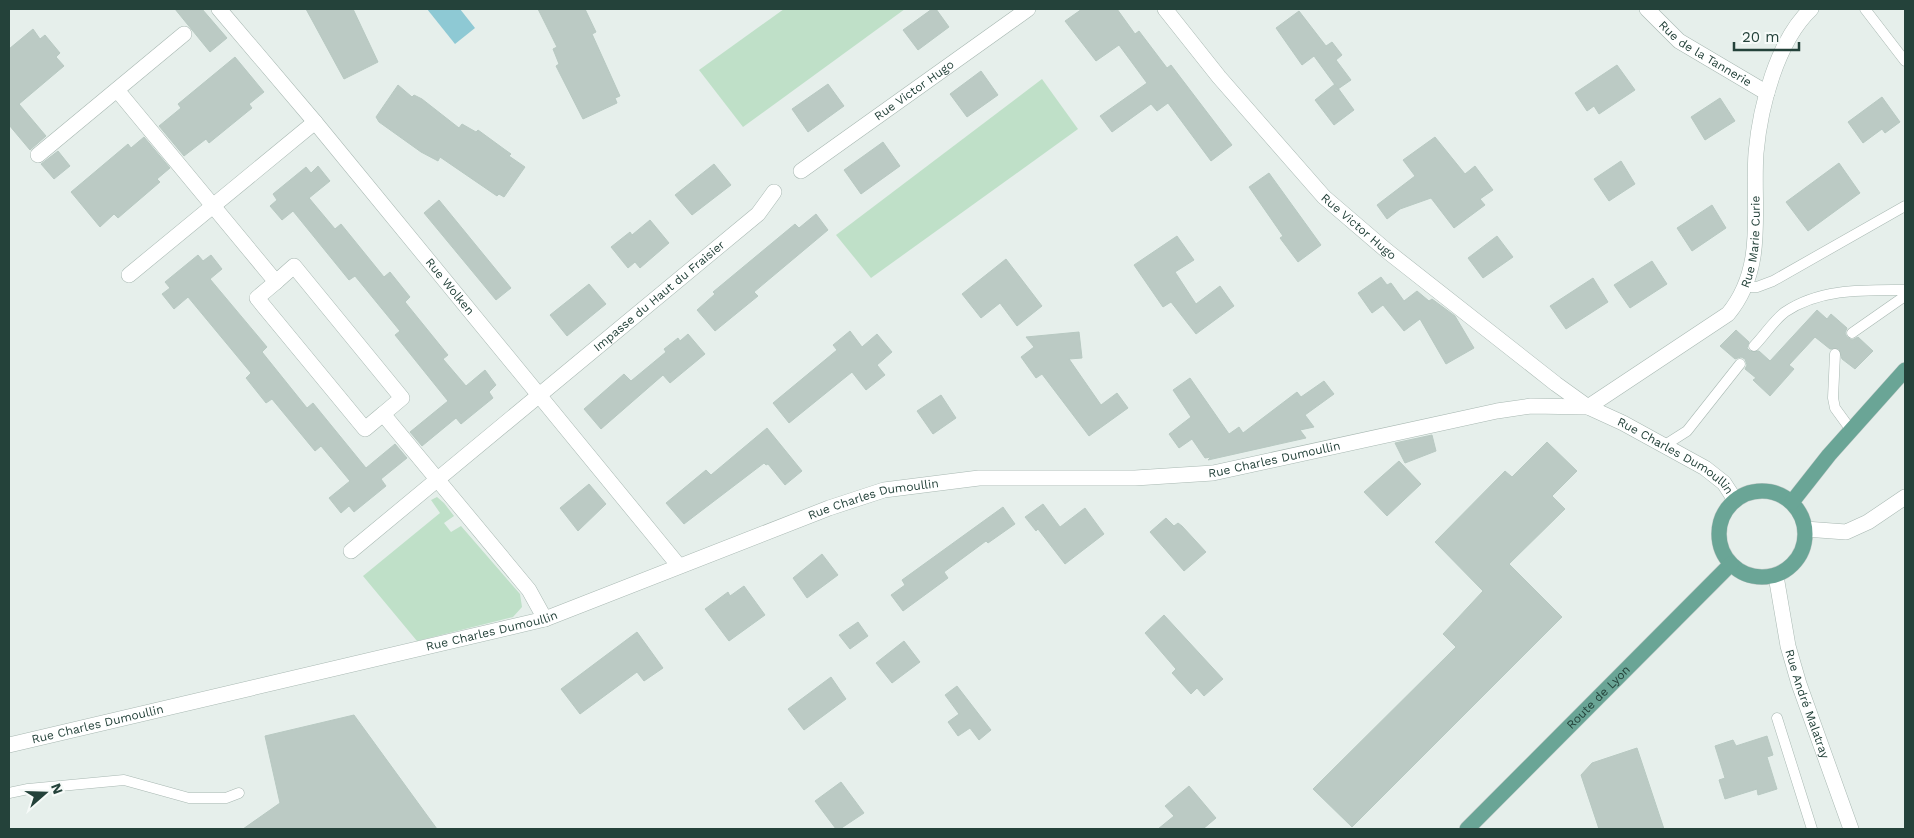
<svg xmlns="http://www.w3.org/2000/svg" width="1914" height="838" font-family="'Work Sans',sans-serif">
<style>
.green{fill:#bfe0c8}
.water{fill:#8ec9d4}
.building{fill:#bbcac4;stroke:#b8c9c2}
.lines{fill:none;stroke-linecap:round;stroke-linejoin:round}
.service-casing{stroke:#a8b8b2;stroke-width:11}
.minor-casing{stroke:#a8b8b2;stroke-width:16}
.primary-casing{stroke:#c2cac8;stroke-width:16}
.service{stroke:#fff;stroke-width:10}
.minor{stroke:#fff;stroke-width:15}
.primary{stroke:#6aa596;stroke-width:15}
.labels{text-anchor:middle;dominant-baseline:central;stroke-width:4;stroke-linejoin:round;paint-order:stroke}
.street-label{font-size:12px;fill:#24423a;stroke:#f7fbf9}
</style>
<rect width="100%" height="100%" fill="#e6efeb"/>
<g class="green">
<path d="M784,9H905L743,127L699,70Z"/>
<path d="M1042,79L1078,129L871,278L836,235Z"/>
<path d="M437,497L444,503L454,516L444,523L451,532L461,526L520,594L522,607L513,617L417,641L363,576L440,513L431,500Z"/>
</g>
<path class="water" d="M427,9H460L475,28L455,44Z"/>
<g class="building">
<path d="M175,9H202L227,38L210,52Z"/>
<path d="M306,9H353L378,62L344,79Z"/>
<path d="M538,9H585L596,32L592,34L620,96L615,98L617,103L583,119L556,66L559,64L553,49L557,47Z"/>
<path d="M932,9H936L949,27L918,50L903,30Z"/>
<path d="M1082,9H1117L1135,34L1139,31L1167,68L1171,65L1232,145L1211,161L1168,103L1157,111L1151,104L1112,132L1100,116L1147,83L1119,45L1096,61L1065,21Z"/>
<path d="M1299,11L1326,46L1332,42L1342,55L1336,60L1351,80L1338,89L1314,56L1302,65L1276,28Z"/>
<path d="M33,29L40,39L45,35L60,53L56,57L64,66L19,104L46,136L30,150L9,125V49Z"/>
<path d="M235,57L264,92L249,104L252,108L209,143L206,139L184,156L159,126L181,108L178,104Z"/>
<path d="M1617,65L1635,90L1599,114L1594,106L1587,111L1575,93Z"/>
<path d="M981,71L998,95L967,117L950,94Z"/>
<path d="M828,84L844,106L808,132L792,109Z"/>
<path d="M1335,84L1354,110L1334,125L1315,100Z"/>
<path d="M398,85L412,97L414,95L422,99L459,128L462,124L476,132L478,130L504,149L511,154L509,156L525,167L504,197L499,194L497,196L440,157L438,161L421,152L379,122L376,117Z"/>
<path d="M1882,97L1900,122L1885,133L1882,129L1863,143L1848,122Z"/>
<path d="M1720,98L1735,121L1705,140L1691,117Z"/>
<path d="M144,137L170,168L157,179L160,182L118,218L114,214L100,227L71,192L128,144L131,148Z"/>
<path d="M1435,137L1465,174L1475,166L1493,190L1480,199L1485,205L1454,228L1431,198L1400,209L1387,219L1377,205L1415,176L1403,160Z"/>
<path d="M883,142L900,166L861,194L844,170Z"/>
<path d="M58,151L70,166L54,179L41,164Z"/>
<path d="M1621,161L1635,184L1609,201L1594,179Z"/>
<path d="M1839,163L1860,193L1808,231L1786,202Z"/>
<path d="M714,164L731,185L692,215L675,195Z"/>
<path d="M318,166L330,181L309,198L335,229L341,224L384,277L390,272L410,297L405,302L448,355L443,359L466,386L485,370L496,385L489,392L493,398L461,424L456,418L422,446L410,432L448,401L395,335L400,331L355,276L349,280L293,211L282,220L270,206L277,200L273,194L306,167L311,173Z"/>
<path d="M1269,173L1321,245L1298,262L1280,238L1283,236L1249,187Z"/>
<path d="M439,200L511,288L496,300L424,213Z"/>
<path d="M1712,205L1726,228L1692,251L1677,228Z"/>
<path d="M816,214L828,230L754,292L758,296L715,331L697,310L715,294L713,292L795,224L799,228Z"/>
<path d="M650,220L669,243L640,268L635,262L628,268L611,247L630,232L632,235Z"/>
<path d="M1177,236L1194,260L1175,272L1196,304L1220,286L1234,306L1196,334L1171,302L1163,307L1134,265Z"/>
<path d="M1497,236L1513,257L1483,278L1468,258Z"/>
<path d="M198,255L203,261L211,255L222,269L210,279L267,347L262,352L307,408L313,403L366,468L395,444L407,458L381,479L386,486L354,512L349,506L341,513L329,498L350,481L321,446L315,451L272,399L266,403L246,378L251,373L188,297L174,309L162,294L170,288L165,282Z"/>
<path d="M1006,259L1042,306L1017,326L1000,303L981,318L962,294Z"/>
<path d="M1652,261L1667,284L1630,308L1614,285Z"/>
<path d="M1381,277L1387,285L1391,283L1404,301L1417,291L1429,301L1432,299L1455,316L1474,348L1446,364L1420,319L1404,331L1383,305L1372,313L1358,293Z"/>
<path d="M1593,278L1608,302L1566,329L1550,306Z"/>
<path d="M589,284L606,304L567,336L550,315Z"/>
<path d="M1817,310L1827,319L1831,314L1847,328L1845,333L1847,337L1852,340L1858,337L1873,351L1855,369L1842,359L1839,349H1830L1815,337L1789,365L1794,369L1770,396L1753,380L1756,378L1745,369L1747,365L1745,359L1741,357L1735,359L1720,346L1736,330L1749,342L1747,348L1750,351H1759L1770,361Z"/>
<path d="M850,331L862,347L877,334L892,352L877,365L885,375L866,390L852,372L789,423L773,403L837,350L833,345Z"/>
<path d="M1079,332L1082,358L1069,359L1101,405L1117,393L1128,408L1089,436L1042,374L1036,378L1021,357L1034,347L1026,337Z"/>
<path d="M688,334L705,354L670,383L663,375L601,429L584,409L624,374L631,381L666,352L664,349L678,338L680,341Z"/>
<path d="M1190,378L1229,434L1239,427L1243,433L1297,392L1301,397L1324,381L1334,394L1305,415L1314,427L1300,430L1306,438L1208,460L1211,457L1205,458L1192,439L1179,448L1169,434L1191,417L1173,390Z"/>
<path d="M941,395L956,418L933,434L917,411Z"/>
<path d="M767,428L802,471L785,485L768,464L766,465L764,463L684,524L666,503L706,470L711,475Z"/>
<path d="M1432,435L1436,451L1405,463L1395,443Z"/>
<path d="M1547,442L1577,471L1552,496L1565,509L1509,564L1562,617L1352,827L1313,789L1456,647L1443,634L1483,591L1435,542L1505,471L1512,477Z"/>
<path d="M1399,461L1421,484L1387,516L1364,492Z"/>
<path d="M589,484L606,504L578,531L560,508Z"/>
<path d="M1043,504L1060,527L1085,508L1104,534L1065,564L1038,529L1036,531L1025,517Z"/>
<path d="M1003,507L1015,524L988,543L986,541L944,572L948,578L903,611L891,595L905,585L902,580Z"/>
<path d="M1166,518L1174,526L1178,523L1182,526L1206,552L1184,571L1150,532Z"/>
<path d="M822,554L838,575L807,598L793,578Z"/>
<path d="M744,586L765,615L729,641L705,609L728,592L730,596Z"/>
<path d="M1164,615L1223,679L1204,696L1197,688L1191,694L1172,673L1176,669L1145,633Z"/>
<path d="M858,622L868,636L850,649L839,635Z"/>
<path d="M637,632L663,668L644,681L637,672L580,714L561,689Z"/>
<path d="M904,641L920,662L892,683L876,663Z"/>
<path d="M831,677L846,699L804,730L788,709Z"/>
<path d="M957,686L991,730L979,740L970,728L958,736L948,722L959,714L945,695Z"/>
<path d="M354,715L437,829H243L280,803L265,736Z"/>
<path d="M1767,736L1773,755L1767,757L1777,789L1758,795L1757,789L1725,799L1719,780L1725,778L1715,746L1733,740L1736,746Z"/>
<path d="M1637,748L1664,829H1599L1581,775L1592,763Z"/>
<path d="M841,782L864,813L840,829H836L815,801Z"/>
<path d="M1189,786L1216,818L1203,829H1158L1174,816L1165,806Z"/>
</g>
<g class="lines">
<g class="service-casing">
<g id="service">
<path d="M1865,9L1905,61"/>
<path d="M1745,287H1757L1773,281L1905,206"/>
<path d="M1852,333L1905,296"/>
<path d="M1754,346C1764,336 1774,320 1785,312C1820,288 1865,290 1905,290"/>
<path d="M1835,354L1833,398L1835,408L1851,430"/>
<path d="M1665,445L1687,431L1740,364"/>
<path d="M1777,718L1812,829"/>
<path d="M9,793L28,789L124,780L189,798H226L239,793"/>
</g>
</g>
<g class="minor-casing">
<g id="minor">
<path id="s1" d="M219,9L315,122L679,566"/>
<path id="s2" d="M1165,9L1219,77L1324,197L1387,251L1556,384L1588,407"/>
<path id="s3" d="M1647,9L1679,41L1767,93"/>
<path d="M117,90L276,282L294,266L402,398L383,414L529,590L545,619"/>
<path d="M38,155L184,34"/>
<path id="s4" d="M801,171L1028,9"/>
<path d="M129,275L315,122"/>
<path d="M276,282L257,298L365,429L383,414"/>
<path id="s5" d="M1588,407L1728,314C1767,267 1752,209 1756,153C1760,107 1777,41 1811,9"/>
<path d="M1805,529L1846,532L1868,522L1905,497"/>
<path id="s6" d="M351,551L758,214L774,192"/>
<path id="s7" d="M1776,576L1788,646L1799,684L1851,829"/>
<path id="s8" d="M9,745L545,619L829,508L884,490L979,478H1135L1213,473L1497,411L1531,406L1588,407L1623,423L1705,468L1724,483L1735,500"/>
</g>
</g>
<g class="primary-casing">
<g id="primary">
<circle cx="1762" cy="534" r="43"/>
<path d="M1792,502L1829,455L1905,370"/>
<path id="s9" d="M1467,829L1731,564"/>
</g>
</g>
<use href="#service" class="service"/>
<use href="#minor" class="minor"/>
<use href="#primary" class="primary"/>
</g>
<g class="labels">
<g class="street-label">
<text stroke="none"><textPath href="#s3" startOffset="74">Rue de la Tannerie</textPath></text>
<text stroke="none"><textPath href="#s4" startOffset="139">Rue Victor Hugo</textPath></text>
<text stroke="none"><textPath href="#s2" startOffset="292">Rue Victor Hugo</textPath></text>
<text stroke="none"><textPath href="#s5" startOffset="246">Rue Marie Curie</textPath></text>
<text stroke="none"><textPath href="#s1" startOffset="361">Rue Wolken</textPath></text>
<text stroke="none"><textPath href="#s6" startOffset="400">Impasse du Haut du Fraisier</textPath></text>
<text stroke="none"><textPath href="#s8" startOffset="1726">Rue Charles Dumoullin</textPath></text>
<text stroke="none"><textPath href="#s8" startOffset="1306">Rue Charles Dumoullin</textPath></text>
<text stroke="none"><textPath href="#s8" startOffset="901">Rue Charles Dumoullin</textPath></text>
<text stroke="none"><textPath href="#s8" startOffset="496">Rue Charles Dumoullin</textPath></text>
<text stroke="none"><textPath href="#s9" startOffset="186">Route de Lyon</textPath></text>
<text stroke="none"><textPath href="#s7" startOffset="132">Rue André Malatray</textPath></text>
<text stroke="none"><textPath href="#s8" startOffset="91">Rue Charles Dumoullin</textPath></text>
</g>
</g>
<rect width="1914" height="838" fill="none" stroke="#24423a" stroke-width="20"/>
<g transform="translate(45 793) rotate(70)" stroke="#f7fbf9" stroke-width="4" paint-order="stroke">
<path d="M0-4L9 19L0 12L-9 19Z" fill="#24423a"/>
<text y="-8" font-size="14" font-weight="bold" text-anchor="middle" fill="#24423a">N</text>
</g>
<path d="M1734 42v8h65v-8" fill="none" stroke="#24423a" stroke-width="2.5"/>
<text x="1742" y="42" font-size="15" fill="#24423a" stroke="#f7fbf9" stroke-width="4" paint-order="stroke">20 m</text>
</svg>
